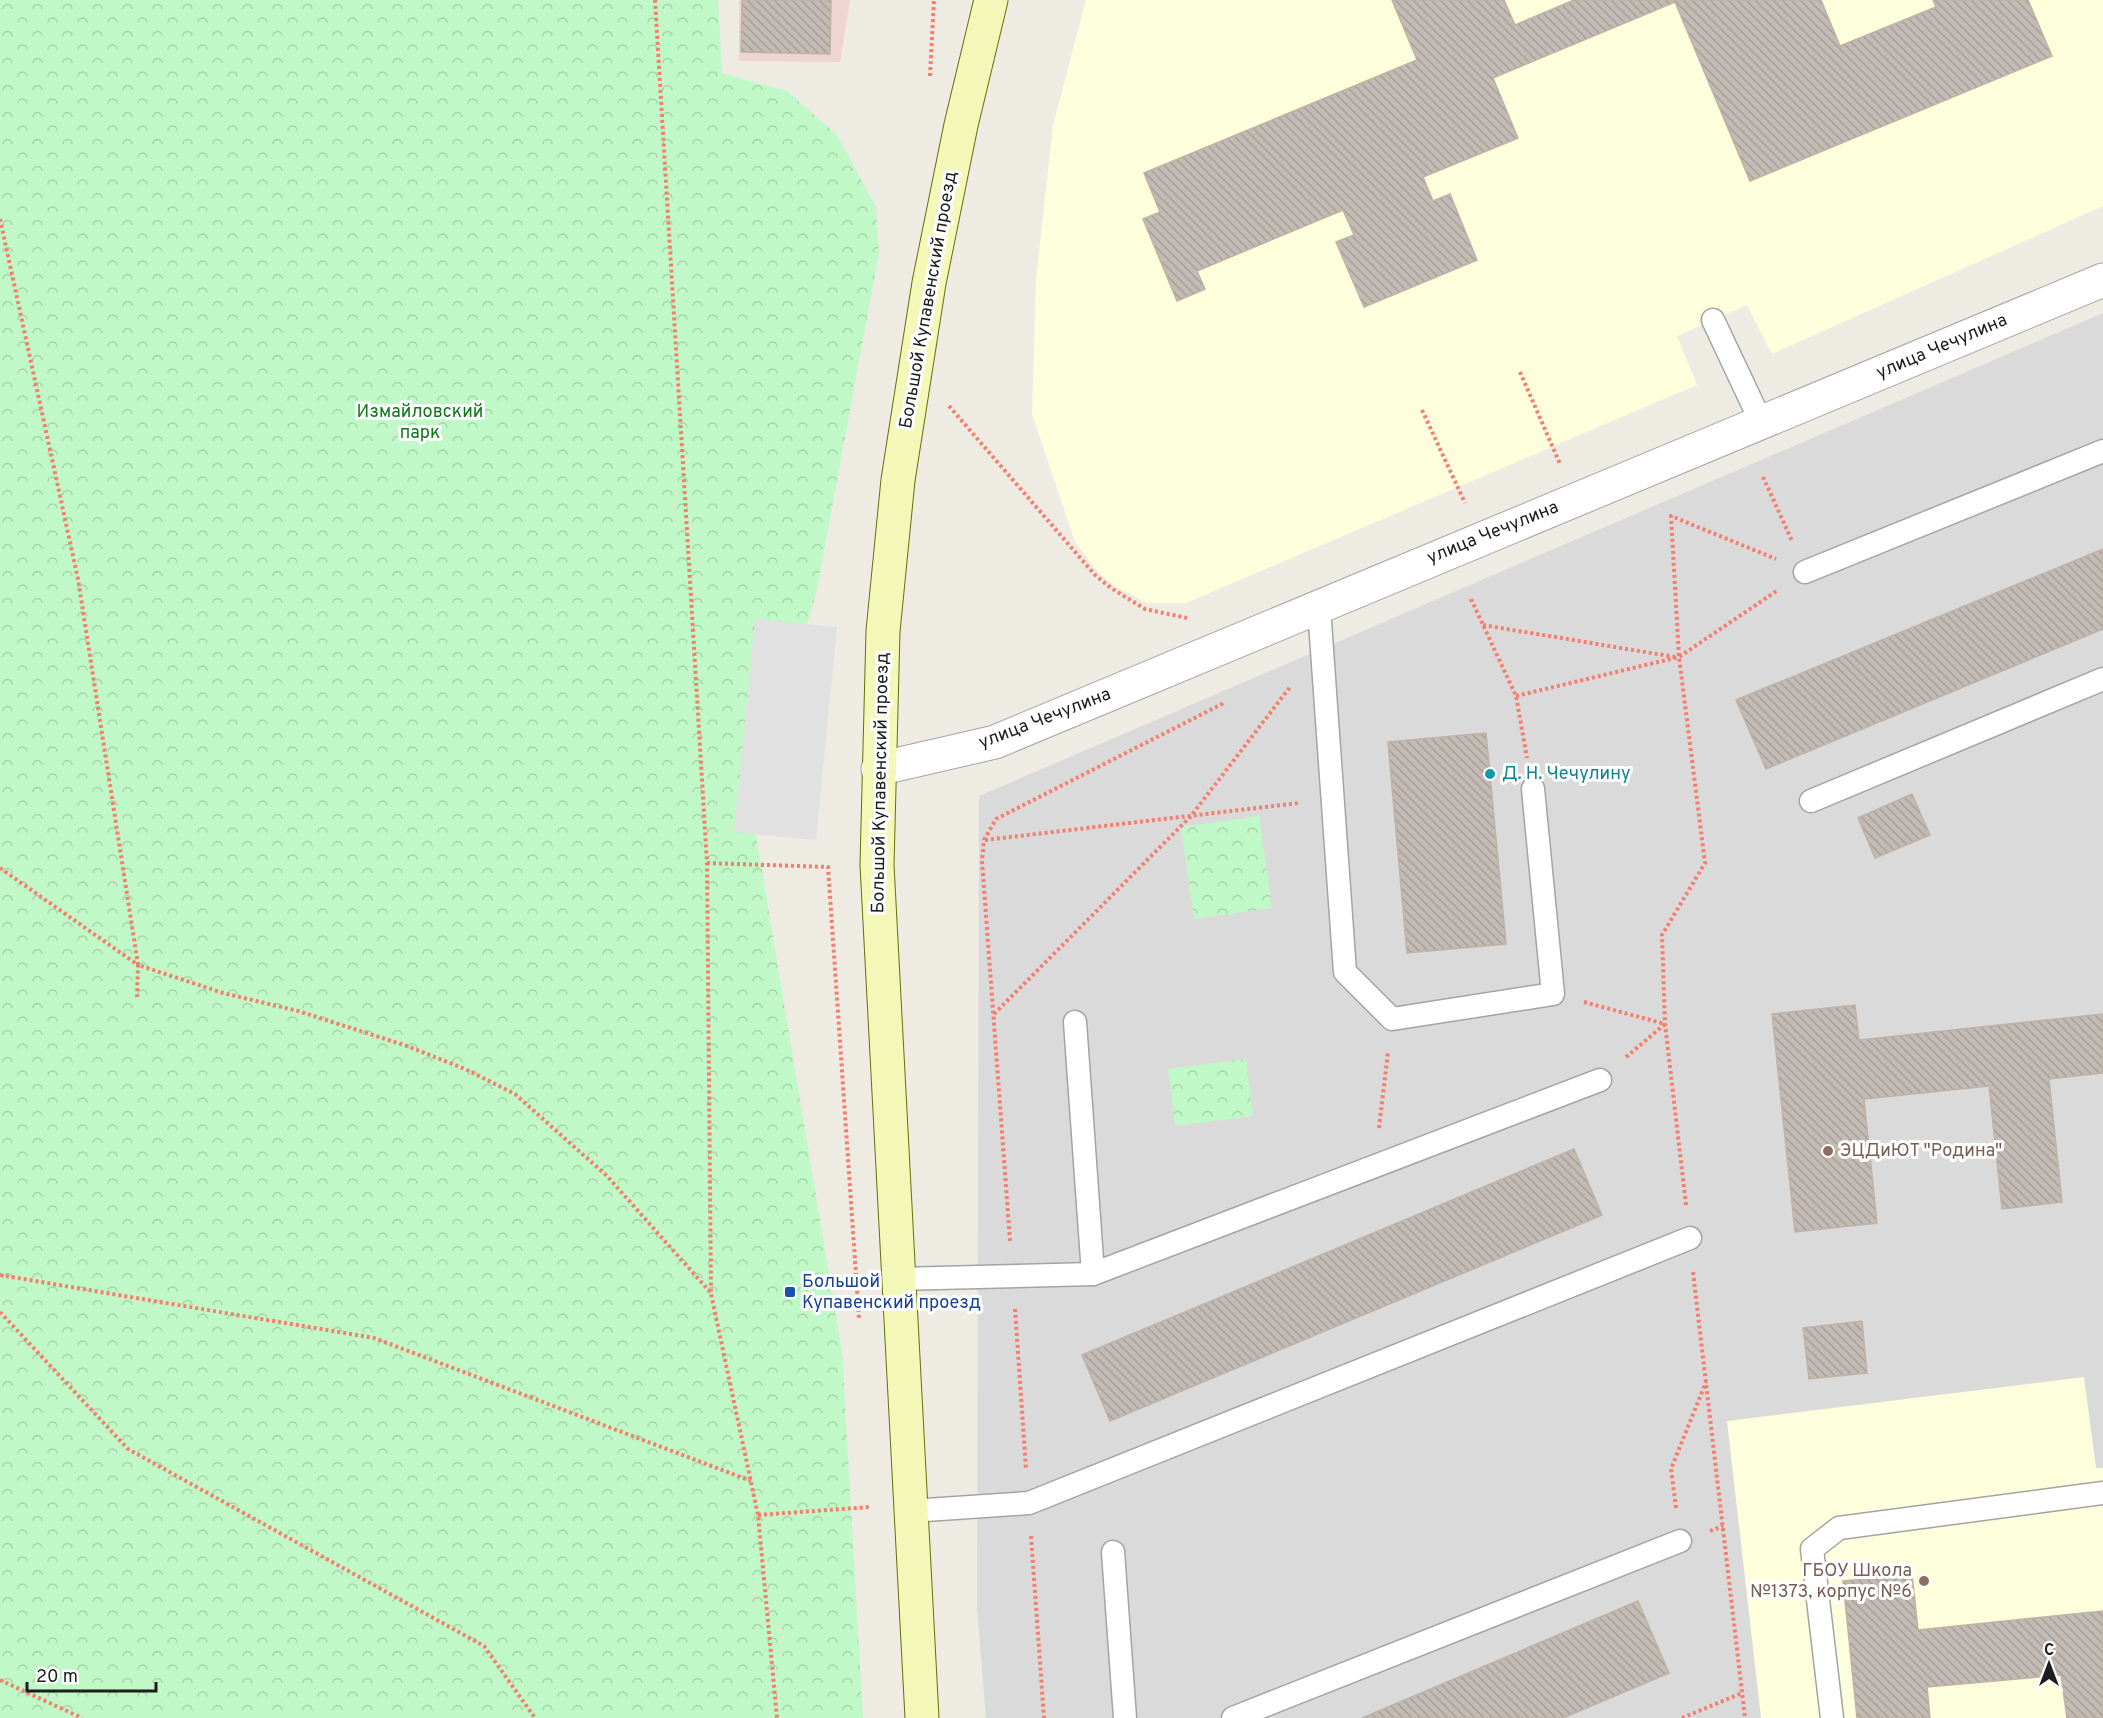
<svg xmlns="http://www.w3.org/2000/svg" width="2103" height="1718" font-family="Overpass,sans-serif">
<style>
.residential{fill:#dbdada}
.commercial{fill:#efd4d3}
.education{fill:#fdfedc}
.park{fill:url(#park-crowns)}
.parking{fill:#e1e1e1}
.building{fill:url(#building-back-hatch);stroke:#bfb2a6;stroke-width:1.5}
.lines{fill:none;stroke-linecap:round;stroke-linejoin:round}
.lane-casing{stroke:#a4a4a4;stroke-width:25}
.street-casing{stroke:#a4a4a4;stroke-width:35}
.secondary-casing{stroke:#627108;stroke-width:35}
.path{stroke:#f67e6d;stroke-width:4;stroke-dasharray:3 3;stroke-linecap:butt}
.lane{stroke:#fff;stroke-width:22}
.street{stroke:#fff;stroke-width:33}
.secondary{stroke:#f3f7b8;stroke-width:33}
.culture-dot{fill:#0f9aa8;stroke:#fff;stroke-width:2}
.education-dot{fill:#8d6e63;stroke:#fff;stroke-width:2}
.transit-dot{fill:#1a4fb4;stroke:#fff;stroke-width:2}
.labels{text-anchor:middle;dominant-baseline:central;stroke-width:6;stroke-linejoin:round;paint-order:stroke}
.street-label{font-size:18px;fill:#1d1d1d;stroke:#fff}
.park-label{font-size:18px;fill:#0e781a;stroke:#fff}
.culture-label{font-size:18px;fill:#0d838f;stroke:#fff;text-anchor:start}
.education-label{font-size:18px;fill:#785e54;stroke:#fff;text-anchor:start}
.transit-label{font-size:18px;fill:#164399;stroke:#fff;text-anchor:start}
</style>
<defs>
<pattern id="park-crowns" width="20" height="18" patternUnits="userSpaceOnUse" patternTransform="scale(1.5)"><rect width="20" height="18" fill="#c1f8c7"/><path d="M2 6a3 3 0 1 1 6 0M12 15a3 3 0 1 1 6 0" fill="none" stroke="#a5d4aa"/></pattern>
<pattern id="building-back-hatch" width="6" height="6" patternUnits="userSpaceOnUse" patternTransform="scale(1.5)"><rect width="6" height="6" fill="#c2bab3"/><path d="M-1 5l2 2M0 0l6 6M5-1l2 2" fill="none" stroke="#a69f9a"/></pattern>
</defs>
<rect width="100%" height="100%" fill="#eeebe3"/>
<path class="residential" d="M2103,313V1718H986L977,1608L979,796Z"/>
<path class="commercial" d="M739,0H850L840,62L739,61Z"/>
<g class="education">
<path d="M1086,0H2103V206L1772,354L1747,305L1677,336L1697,385L1186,603H1147L1113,585L1098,572L1075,542L1032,414L1036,279L1053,125Z"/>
<path d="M2084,1377L2096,1468H2103V1718H1761L1727,1421Z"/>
</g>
<g class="park">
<path d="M0,0H718L722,73L787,91L837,135L876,207L879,253L816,594L763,765L755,829L842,1352L863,1718H0Z"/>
<path d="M1259,816L1272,908L1194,919L1181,827Z"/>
<path d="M1246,1059L1253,1116L1175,1126L1168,1069Z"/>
</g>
<path class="parking" d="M755,619L837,627L816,840L734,832Z"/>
<g class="building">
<path d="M742,0H831L830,54L741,52Z"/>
<path d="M1392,0H1504L1515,25L1574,0H1821L1840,46L1936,7L1933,0H2028L2052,56L1750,181L1675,2L1493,78L1518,138L1423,177L1433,201L1450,194L1477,260L1364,307L1336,242L1354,235L1343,210L1197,271L1205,289L1177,301L1143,219L1160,212L1144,173L1417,60Z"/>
<path d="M2103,549V629L1766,769L1736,700Z"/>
<path d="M1486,733L1506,944L1407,953L1388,742Z"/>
<path d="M1912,794L1930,835L1875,858L1858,818Z"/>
<path d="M1855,1005L1859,1040L2103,1014V1073L2049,1079L2062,1202L2002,1209L1989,1086L1864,1099L1877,1223L1795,1232L1772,1014Z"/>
<path d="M1574,1149L1602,1215L1110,1421L1082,1355Z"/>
<path d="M1862,1321L1867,1373L1809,1379L1803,1328Z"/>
<path d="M1912,1574L1918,1630L2103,1611V1718H2067L2061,1675L1927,1687L1930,1718H1857L1843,1581Z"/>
<path d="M1638,1601L1669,1673L1563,1718H1362Z"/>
</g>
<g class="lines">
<g class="lane-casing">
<g id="lane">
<path d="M1713,320L1762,424"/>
<path d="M1805,572L2103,451"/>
<path d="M1319,608L1345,972L1392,1019L1553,994L1533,789"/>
<path d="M1811,801L2103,679"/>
<path d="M1075,1022L1093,1274"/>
<path d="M898,1279L1093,1274L1600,1080"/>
<path d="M911,1511L1029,1503L1690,1238"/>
<path d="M1113,1552L1125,1718"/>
<path d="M1233,1718L1680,1541"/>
<path d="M1832,1718L1812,1549L1839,1528L2103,1493"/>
</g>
</g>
<g class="street-casing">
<path id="street" d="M878,769L995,742L2103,280"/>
</g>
<g class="secondary-casing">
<path id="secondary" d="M922,1718L877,865L883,631L898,480L929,283L961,125L991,0"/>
</g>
<g class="path">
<path d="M655,0L707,863L711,1294L758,1515L777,1718"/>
<path d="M930,76L934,0"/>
<path d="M0,219L78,579L138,965L223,993L298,1011L407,1046L465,1069L515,1094L607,1176L711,1293"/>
<path d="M1520,372L1560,464"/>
<path d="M949,406L1095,575L1111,588L1145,609L1187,618"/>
<path d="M1422,410L1465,503"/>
<path d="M1763,477L1792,541"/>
<path d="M1471,599L1516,696L1527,758"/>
<path d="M1483,625L1675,657"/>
<path d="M1516,696L1679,657L1778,590"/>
<path d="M985,840L1299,803"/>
<path d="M707,863L828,867L859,1319"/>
<path d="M0,868L138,965L137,997"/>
<path d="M1584,1002L1665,1024L1625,1058"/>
<path d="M994,1014L1191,816L1290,687"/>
<path d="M1379,1128L1388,1052"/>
<path d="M1686,1205L1665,1024L1662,935L1705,863L1679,657L1671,516L1776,559"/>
<path d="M1010,1241L982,861L984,840L996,819L1224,703"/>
<path d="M1693,1272L1745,1718"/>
<path d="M0,1275L374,1338L751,1481"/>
<path d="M1015,1309L1026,1469"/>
<path d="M0,1312L128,1449L484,1646L535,1718"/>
<path d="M1676,1508L1671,1469L1706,1382"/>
<path d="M758,1515L870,1507"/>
<path d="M1710,1531L1723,1526"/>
<path d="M1031,1536L1044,1718"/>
<path d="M0,1680L82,1718"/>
<path d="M1682,1718L1742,1693"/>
</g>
<use href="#lane" class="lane"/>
<use href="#street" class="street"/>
<use href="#secondary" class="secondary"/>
</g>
<circle class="culture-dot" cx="1490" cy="774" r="6"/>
<g class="education-dot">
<circle cx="1828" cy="1151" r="6"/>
<circle cx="1924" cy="1581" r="6"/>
</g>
<rect class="transit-dot" x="784" y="1286" width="12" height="12" rx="3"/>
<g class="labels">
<g class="street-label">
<text transform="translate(929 300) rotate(-80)">Большой Купавенский проезд</text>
<text transform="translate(1942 347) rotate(-23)">улица Чечулина</text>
<text transform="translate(1493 533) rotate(-22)">улица Чечулина</text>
<text transform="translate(1045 719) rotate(-21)">улица Чечулина</text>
<text transform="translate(881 783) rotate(-89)">Большой Купавенский проезд</text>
</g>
<g class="park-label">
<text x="420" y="412">Измайловский<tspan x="420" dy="21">парк</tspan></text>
</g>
<g class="culture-label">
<text x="1502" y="774">Д. Н. Чечулину</text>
</g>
<g class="education-label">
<text x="1840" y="1151">ЭЦДиЮТ "Родина"</text>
<text x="1912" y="1571" text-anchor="end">ГБОУ Школа<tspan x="1912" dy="21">№1373, корпус №6</tspan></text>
</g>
<g class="transit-label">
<text x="802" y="1282">Большой<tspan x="802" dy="21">Купавенский проезд</tspan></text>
</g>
</g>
<g transform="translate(2049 1664)" stroke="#ffffff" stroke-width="4.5" paint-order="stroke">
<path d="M0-4.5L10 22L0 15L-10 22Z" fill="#1d1d1d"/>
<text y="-9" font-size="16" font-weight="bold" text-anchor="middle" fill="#1d1d1d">С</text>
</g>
<path d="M27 1682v9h129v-9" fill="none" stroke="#1d1d1d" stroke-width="3"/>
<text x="36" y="1682" font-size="18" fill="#1d1d1d" stroke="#ffffff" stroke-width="4.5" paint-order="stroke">20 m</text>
</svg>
